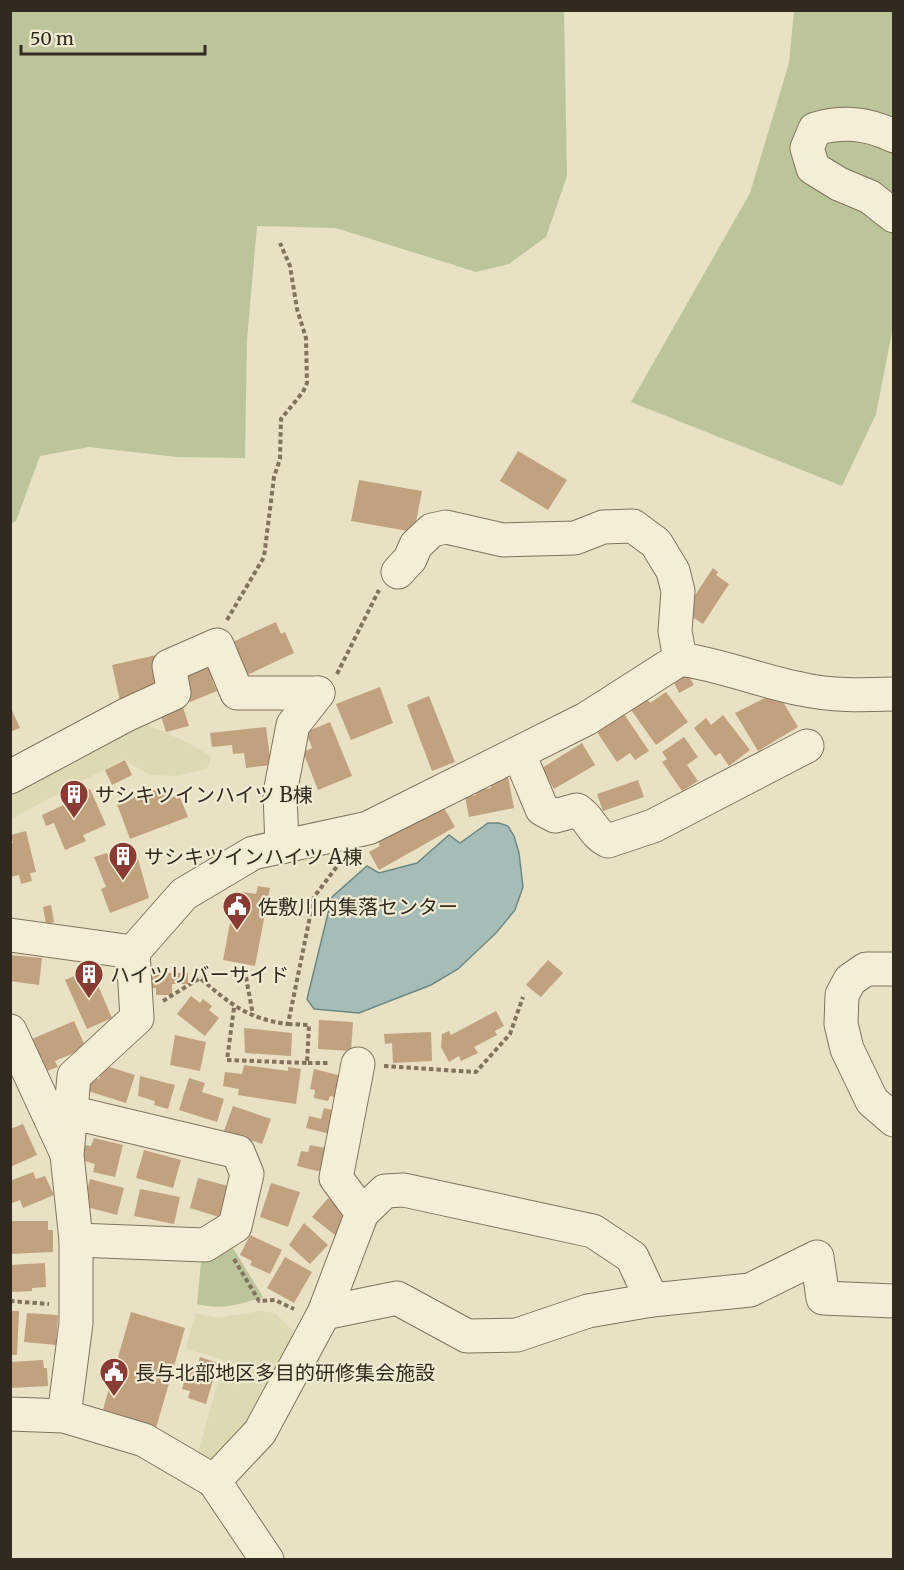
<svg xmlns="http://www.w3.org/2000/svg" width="904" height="1570" font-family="Merriweather,'Noto Sans JP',serif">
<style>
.farmland{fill:#dddab3}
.green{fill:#bcc59a}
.water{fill:#a5bcb7;stroke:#6e8984;stroke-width:1.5}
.building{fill:#c2a17f}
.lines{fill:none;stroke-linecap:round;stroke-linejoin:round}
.minor-casing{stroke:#81735d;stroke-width:35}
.path{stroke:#81735d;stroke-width:4;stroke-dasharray:4.5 3;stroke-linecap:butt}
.minor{stroke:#f4eed6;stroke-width:33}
.labels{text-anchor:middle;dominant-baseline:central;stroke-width:4.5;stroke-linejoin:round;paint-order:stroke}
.poi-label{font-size:20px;fill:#322a1f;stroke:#f1ebd3;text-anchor:start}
</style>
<rect width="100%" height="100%" fill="#e8e1c4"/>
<g class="farmland">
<path d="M143,723L191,744L211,757L207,769L175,776L149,775L124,759L11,819V783Z"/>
<path d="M261,1311L275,1313L300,1338L275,1391L218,1467L195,1463L224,1360L186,1349L195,1313L217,1318Z"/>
</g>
<g class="green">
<path d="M11,10L564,11L567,176L546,237L509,264L476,272L336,228L257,226L247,340L245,458L177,457L89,447L40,456L16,521L11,524Z"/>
<path d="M794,11H893V327L876,414L842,486L631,402L750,193L789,63Z"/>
<path d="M233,1248L263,1297C239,1305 221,1310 197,1304L201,1263Z"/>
</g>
<path class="water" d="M488,823H499L508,826L514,836L519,853L523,887L515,910L496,933L458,969L431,985L359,1013L314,1009L307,999L332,897L367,866L379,873L417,863L449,835L460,843Z"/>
<g class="building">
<path d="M518,451L567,480L548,510L500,481Z"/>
<path d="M359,480L422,491L414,532L351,521Z"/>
<path d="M713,568L718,572L716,575L729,584L703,624L684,612Z"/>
<path d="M276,622L281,634L285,632L294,653L241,678L226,645Z"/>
<path d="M161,654L166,682L120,701L112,665Z"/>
<path d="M204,663L206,668L212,665L218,677L212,680L217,691L190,702L177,674Z"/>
<path d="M686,671L694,685L679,693L672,678Z"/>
<path d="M380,687L393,723L351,740L336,704Z"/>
<path d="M666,692L688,722L656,745L629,707L645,695L650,703Z"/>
<path d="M777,692L798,727L758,751L735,713Z"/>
<path d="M429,696L455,762L432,771L407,705Z"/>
<path d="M10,706L20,728L10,732Z"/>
<path d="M183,707L189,726L166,732L160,713Z"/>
<path d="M624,714L649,751L635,760L630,753L617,762L597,732Z"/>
<path d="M723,715L750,750L729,766L720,753L715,756L694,728L706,718L711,725Z"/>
<path d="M330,722L352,776L318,790L303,752L312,748L306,732Z"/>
<path d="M266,727L271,765L246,768L244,753L233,754L232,745L212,747L210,733Z"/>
<path d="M684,737L698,757L687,765L698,781L682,791L662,762L667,759L662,752Z"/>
<path d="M582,743L595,765L554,789L542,768Z"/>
<path d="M125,760L132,775L112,785L105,770Z"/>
<path d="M508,777L514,808L469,817L465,797L476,795L475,791L491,788L490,781Z"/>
<path d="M638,780L644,797L603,811L597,794Z"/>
<path d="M164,786L169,798L179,795L188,817L130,839L117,804Z"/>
<path d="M90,789L106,825L83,835L86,841L65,850L54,823L46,826L42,815L68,803L66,798Z"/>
<path d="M443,806L455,827L379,870L369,852L380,846L378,842Z"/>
<path d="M26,831L36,872L30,873L32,881L21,884L19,875L10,877V843H13L11,835Z"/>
<path d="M107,853L111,864L137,855L149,898L110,913L101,889L106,887L94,857Z"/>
<path d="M258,886L270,888L255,966L223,960L236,891L256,894Z"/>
<path d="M51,905L54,922L46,924L43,907Z"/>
<path d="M10,955L42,958L39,985L10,981Z"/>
<path d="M548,960L563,973L541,997L526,985Z"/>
<path d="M91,969L112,1018L87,1029L65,980Z"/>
<path d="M147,973H188V984H172V995H156V988H147Z"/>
<path d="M191,996L200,1003L203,999L212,1006L209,1010L219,1018L205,1036L177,1014Z"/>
<path d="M496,1011L504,1026L495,1031L497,1035L474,1047L478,1053L461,1061L459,1056L449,1062L441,1047L442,1034L449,1031L451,1035Z"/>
<path d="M319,1020L353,1022L351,1051L318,1049Z"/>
<path d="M74,1021L86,1048L55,1061L58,1067L47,1071L46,1067L37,1071L25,1042Z"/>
<path d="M244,1028L292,1033L291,1056L245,1053Z"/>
<path d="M431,1032L432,1061L393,1063L392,1043L385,1044L384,1034Z"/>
<path d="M175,1035L206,1042L200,1071L170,1065Z"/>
<path d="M103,1065L135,1075L126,1103L88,1091L93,1077L99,1079Z"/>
<path d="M244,1065L288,1071V1067L301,1069L296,1104L238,1095L239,1089L223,1086L225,1072L242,1074Z"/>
<path d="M314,1069L346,1077L342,1099L330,1096L328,1101L314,1098L315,1090L310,1089Z"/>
<path d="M140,1076L175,1085L168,1109L154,1105L155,1101L138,1096Z"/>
<path d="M189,1078L205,1083L202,1092L224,1099L217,1122L179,1110Z"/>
<path d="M233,1106L271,1119L262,1144L224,1131Z"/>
<path d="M324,1108L340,1112L334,1135L306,1128L309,1116L321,1119Z"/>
<path d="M23,1124L37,1155L10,1167V1129Z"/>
<path d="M94,1138L123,1145L115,1177L93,1172L95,1164L81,1160L85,1145L91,1146Z"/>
<path d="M310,1145L331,1149L326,1173L297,1166L301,1151L308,1152Z"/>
<path d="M144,1150L181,1160L173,1188L136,1178Z"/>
<path d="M33,1172L36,1179L45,1176L54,1195L23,1208L20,1200L10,1204V1181Z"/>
<path d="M198,1178L228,1186L219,1217L190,1208Z"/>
<path d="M90,1179L124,1188L117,1215L83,1206Z"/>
<path d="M271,1183L300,1192L288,1227L260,1217Z"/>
<path d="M140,1189L180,1197L174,1224L134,1216Z"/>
<path d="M328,1198L349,1215L340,1239L312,1217Z"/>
<path d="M10,1221H48V1230H53V1252L10,1254Z"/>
<path d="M304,1223L328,1245L310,1264L289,1245Z"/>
<path d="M250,1235L282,1250L270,1274L250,1265L252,1261L240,1255Z"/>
<path d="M285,1257L312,1272L294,1303L267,1288Z"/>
<path d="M45,1263L46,1287L32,1288V1291L10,1292V1265Z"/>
<path d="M10,1311H19L17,1355H10Z"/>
<path d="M131,1312L185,1328L156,1428L102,1413Z"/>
<path d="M27,1313L58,1315L56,1345L24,1342Z"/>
<path d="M200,1357L218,1363L206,1404L188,1398L190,1391L182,1389L188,1368L196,1370Z"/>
<path d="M43,1360L44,1368H47L48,1386L10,1388V1362Z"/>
</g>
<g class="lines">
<g class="minor-casing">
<g id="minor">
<path d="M894,136C867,123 843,121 815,129L807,148L813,168L839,184L870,197L894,216"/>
<path d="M398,572L410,559L416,545L432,530L446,527L503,540L575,538L603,527L633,526L656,543L673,571L678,591L675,631L680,659"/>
<path d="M519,754L542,809L555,816L577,810C591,819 593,834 608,841L653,826L807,746"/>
<path d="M10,777L126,715L174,693L169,666L217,645L237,693H318"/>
<path d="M282,847L280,793L293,725L318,693"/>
<path d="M10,935L133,952"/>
<path d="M894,969H866L850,980L842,995L841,1024L847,1049L872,1101L894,1120"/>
<path d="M10,1031L66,1152"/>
<path d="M70,1112L238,1152L247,1174L235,1226L205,1245L76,1240"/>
<path d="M362,1213L385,1191L404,1190L593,1231L632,1257L652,1300"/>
<path d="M324,1313L397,1298L467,1336L517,1335L588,1311L652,1300L750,1290L817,1257L823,1298L894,1301"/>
<path d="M10,1414L64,1416L144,1440L214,1481L267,1560"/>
<path d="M64,1416L76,1323V1240L67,1155L74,1076L137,1018L133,952L184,894L253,853L368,828L586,719L680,659C722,665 760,681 801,689C832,696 862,695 894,694"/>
<path d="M214,1481L260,1432L324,1313L362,1213L336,1178L358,1064"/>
</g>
</g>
<g class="path">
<path d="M227,620L264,557L274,477L280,459L281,419L303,392L307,383L306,338L297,309L290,266L280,243"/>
<path d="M337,674L379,590"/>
<path d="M246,977L253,1015"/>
<path d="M163,1001L200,978C230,1004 248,1019 288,1024L314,897L338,865"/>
<path d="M234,1008L227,1060L307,1063"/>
<path d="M288,1024L309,1025L307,1063H329"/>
<path d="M384,1066L476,1072L510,1034L523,997"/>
<path d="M234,1259L259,1301L275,1300L294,1309"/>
<path d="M10,1301L49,1304"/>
</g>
<use href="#minor" class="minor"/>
</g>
<defs>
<g id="building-pin" transform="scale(1.5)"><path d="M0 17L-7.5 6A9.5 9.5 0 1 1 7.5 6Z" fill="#883c34" stroke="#f1ebd3"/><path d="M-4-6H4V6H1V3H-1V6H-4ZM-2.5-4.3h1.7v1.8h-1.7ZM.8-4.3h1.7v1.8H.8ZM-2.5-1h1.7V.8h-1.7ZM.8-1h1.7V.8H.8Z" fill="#fff"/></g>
<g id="civic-pin" transform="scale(1.5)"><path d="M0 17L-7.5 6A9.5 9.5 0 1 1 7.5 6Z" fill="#883c34" stroke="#f1ebd3"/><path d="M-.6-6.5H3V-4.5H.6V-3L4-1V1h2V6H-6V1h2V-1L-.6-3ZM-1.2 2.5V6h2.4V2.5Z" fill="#fff"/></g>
</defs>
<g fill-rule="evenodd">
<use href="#building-pin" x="74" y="794"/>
<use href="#building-pin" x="123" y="856"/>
<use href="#civic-pin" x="237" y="906"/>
<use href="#building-pin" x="89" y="974"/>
<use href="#civic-pin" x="114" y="1372"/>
</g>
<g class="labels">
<g class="poi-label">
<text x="95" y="794">サシキツインハイツ B棟</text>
<text x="144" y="856">サシキツインハイツ A棟</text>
<text x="258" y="906">佐敷川内集落センター</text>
<text x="110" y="974">ハイツリバーサイド</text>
<text x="135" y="1372">長与北部地区多目的研修集会施設</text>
</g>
</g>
<rect width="904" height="1570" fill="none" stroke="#322a1f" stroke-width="24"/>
<path d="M21 45v9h184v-9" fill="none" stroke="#322a1f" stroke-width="3"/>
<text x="30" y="45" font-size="18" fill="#322a1f" stroke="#f1ebd3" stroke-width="4.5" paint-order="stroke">50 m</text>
</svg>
